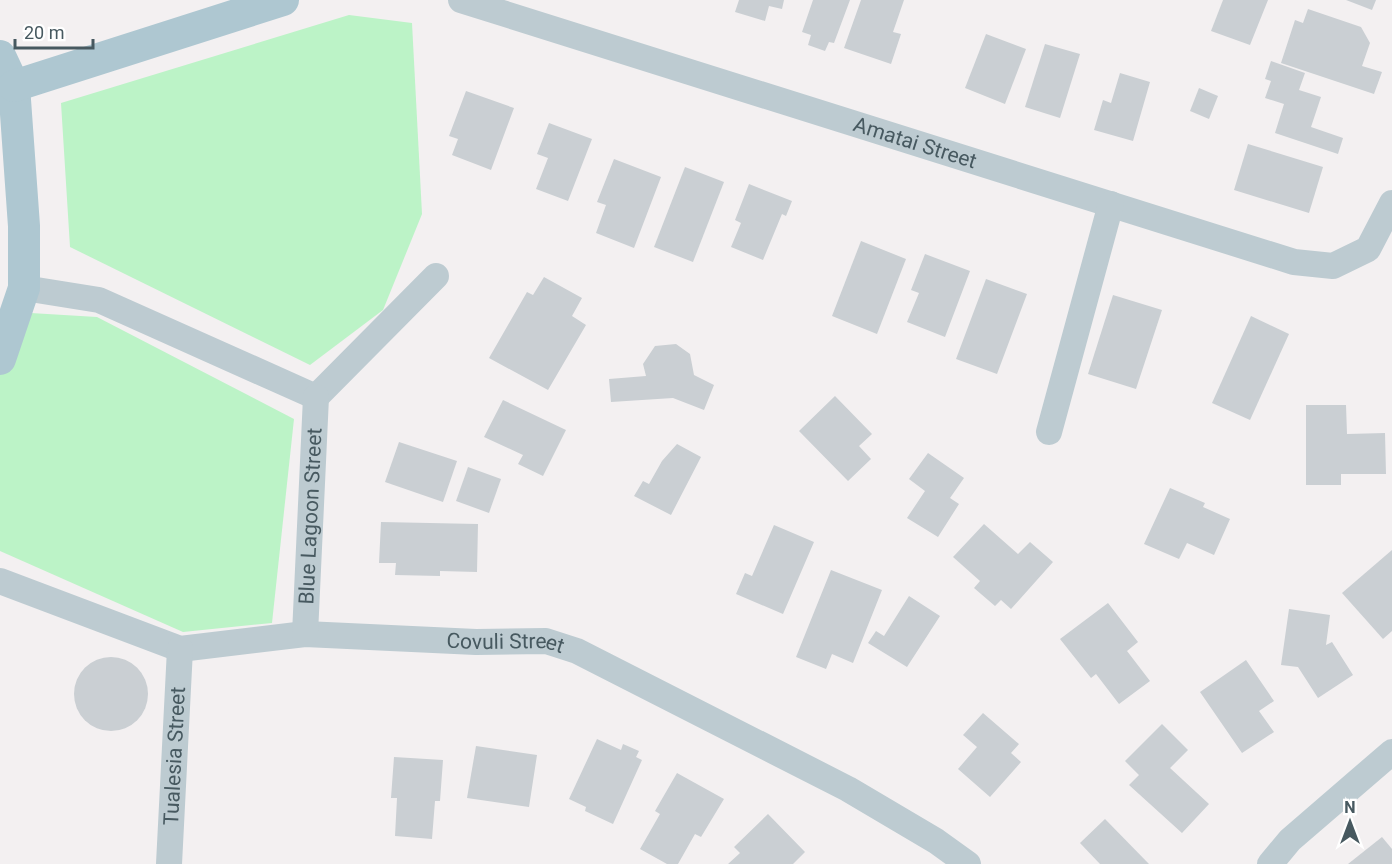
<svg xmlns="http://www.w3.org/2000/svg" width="1392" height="864" font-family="Roboto,sans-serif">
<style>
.green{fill:#bcf3c7}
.building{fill:#cacfd3}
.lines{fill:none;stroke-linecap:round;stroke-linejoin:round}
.minor{stroke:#bdcbd1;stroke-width:26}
.major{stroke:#aec7d1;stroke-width:32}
.labels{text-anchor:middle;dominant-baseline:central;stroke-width:6;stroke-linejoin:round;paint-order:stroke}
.street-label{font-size:21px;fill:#475960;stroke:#fff}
</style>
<rect width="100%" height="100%" fill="#f3f0f1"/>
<g class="green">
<path d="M349,15L412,23L422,214L383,310L310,365L70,247L61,103Z"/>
<path d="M14,312L97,317L294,419L272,623L183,632L0,551V345Z"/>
</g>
<g class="building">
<path d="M739,0H784L782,9L769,6L765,21L735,12Z"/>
<path d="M813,0H850L834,43L829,42L825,51L808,45L811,35L802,32Z"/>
<path d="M861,0H904L893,32L901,34L891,64L844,48Z"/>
<path d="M1223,0H1268L1250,45L1211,31Z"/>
<path d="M1346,0H1376L1372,10Z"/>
<path d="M1308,9L1361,27L1370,43L1362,66L1382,72L1374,94L1281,63L1295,20L1303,23Z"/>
<path d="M986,34L1026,49L1005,104L965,88Z"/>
<path d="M1045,44L1080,54L1060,118L1025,107Z"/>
<path d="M1271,61L1305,73L1299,90L1321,97L1311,127L1343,138L1338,154L1275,133L1284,104L1265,98L1271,81L1265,79Z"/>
<path d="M1120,73L1150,82L1133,141L1094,130L1103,100L1111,103Z"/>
<path d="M1199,88L1218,96L1209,119L1190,111Z"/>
<path d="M466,91L514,108L491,170L452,155L458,139L449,136Z"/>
<path d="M549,123L592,139L568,201L536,189L548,158L537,154Z"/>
<path d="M1248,144L1323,167L1309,213L1234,190Z"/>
<path d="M614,159L661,177L634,248L596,233L606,205L597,202Z"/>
<path d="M685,167L724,182L693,262L654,247Z"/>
<path d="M749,184L792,201L786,216L782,214L763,260L731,247L741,223L735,220Z"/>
<path d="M861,241L906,259L877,334L832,316Z"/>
<path d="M925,254L970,271L945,337L907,322L919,293L911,290Z"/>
<path d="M544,277L582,298L572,316L586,325L548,390L489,358L527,292L533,295Z"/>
<path d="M986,279L1027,294L997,374L956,359Z"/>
<path d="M1113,295L1162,310L1136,389L1088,374Z"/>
<path d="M1251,316L1289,334L1250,420L1212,403Z"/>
<path d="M676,344L690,354L694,375L714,385L704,410L673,398L611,402L609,379L646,376L643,364L655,346Z"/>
<path d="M835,396L872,434L859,446L871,459L848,481L799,431Z"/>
<path d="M503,400L566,430L543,476L518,464L523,455L484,437Z"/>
<path d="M1306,405H1346L1347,434L1385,433L1386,474H1341V485H1306Z"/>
<path d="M399,442L457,461L443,502L385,482Z"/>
<path d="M677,444L701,457L671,515L634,496L643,481L649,484L662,461Z"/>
<path d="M928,453L964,478L950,498L959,504L938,537L907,518L925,491L909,479Z"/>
<path d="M468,467L501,479L489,513L456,501Z"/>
<path d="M1170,488L1205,503L1203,507L1230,519L1214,555L1187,543L1179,559L1144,544Z"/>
<path d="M381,522L478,524L477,572L440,571V576L395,575L396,563H379Z"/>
<path d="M984,524L1018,554L1030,542L1053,562L1011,609L1001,600L995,606L974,588L980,581L953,557Z"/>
<path d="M774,525L814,542L783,614L736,594L745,573L752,576Z"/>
<path d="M1392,550V631L1383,639L1342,593Z"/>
<path d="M831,570L882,590L853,663L832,654L826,669L796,657Z"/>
<path d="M909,596L940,616L907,667L868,643L876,631L884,636Z"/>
<path d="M1108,603L1138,642L1127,651L1150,681L1119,704L1096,674L1091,678L1060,639Z"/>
<path d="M1289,609L1330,615L1326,645L1332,642L1353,675L1318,698L1298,667L1281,665Z"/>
<circle cx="111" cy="694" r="37"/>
<path d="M1246,660L1274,701L1259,711L1274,732L1242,753L1200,692Z"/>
<path d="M983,713L1019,744L1011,753L1021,762L990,797L958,769L977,747L963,735Z"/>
<path d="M1162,724L1188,750L1170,768L1209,804L1182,833L1129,785L1139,775L1125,761Z"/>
<path d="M597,739L621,750L623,744L639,751L636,757L642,760L613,824L585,811L586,807L569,799Z"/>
<path d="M476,746L537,755L529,807L467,798Z"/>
<path d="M394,757L443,760L440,801H435L432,839L395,836L397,798H391Z"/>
<path d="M677,773L724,799L701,837L695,834L678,864H667L640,849L660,814L655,811Z"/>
<path d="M768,814L805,852L793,864H728L740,853L734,847Z"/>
<path d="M1105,819L1149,864H1100L1080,843Z"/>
<path d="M1382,837L1392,849V864H1348Z"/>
</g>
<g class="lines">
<g class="minor">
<path id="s1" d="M461,0L1294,262L1333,266L1368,249L1392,203"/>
<path d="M24,288L99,300L316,397"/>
<path d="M316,397L436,276"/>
<path d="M1049,432L1111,204"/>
<path id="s2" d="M0,581L180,649L305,634L476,642L546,641L577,651L848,789L936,841L968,864"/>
<path id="s3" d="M305,634L316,397"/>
<path id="s4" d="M169,864L180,649"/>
<path d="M1270,864L1290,840L1392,752"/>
</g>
<g class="major">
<path d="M0,56L14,86L24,226V288L0,359"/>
<path d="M14,86L283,0"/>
</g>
</g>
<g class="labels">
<g class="street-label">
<text stroke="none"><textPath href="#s1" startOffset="476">Amatai Street</textPath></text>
<text stroke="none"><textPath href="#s3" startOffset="118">Blue Lagoon Street</textPath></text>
<text stroke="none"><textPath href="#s2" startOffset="519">Covuli Street</textPath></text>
<text stroke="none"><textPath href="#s4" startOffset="108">Tualesia Street</textPath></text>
</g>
</g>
<g transform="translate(1350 822)" stroke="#ffffff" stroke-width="4.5" paint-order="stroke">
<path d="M0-4.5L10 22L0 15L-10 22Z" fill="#475960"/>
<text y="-9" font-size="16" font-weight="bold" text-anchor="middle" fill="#475960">N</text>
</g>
<path d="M15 39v9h78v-9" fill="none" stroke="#475960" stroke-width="3"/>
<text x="24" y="39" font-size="18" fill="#475960" stroke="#ffffff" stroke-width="4.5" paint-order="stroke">20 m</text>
</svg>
